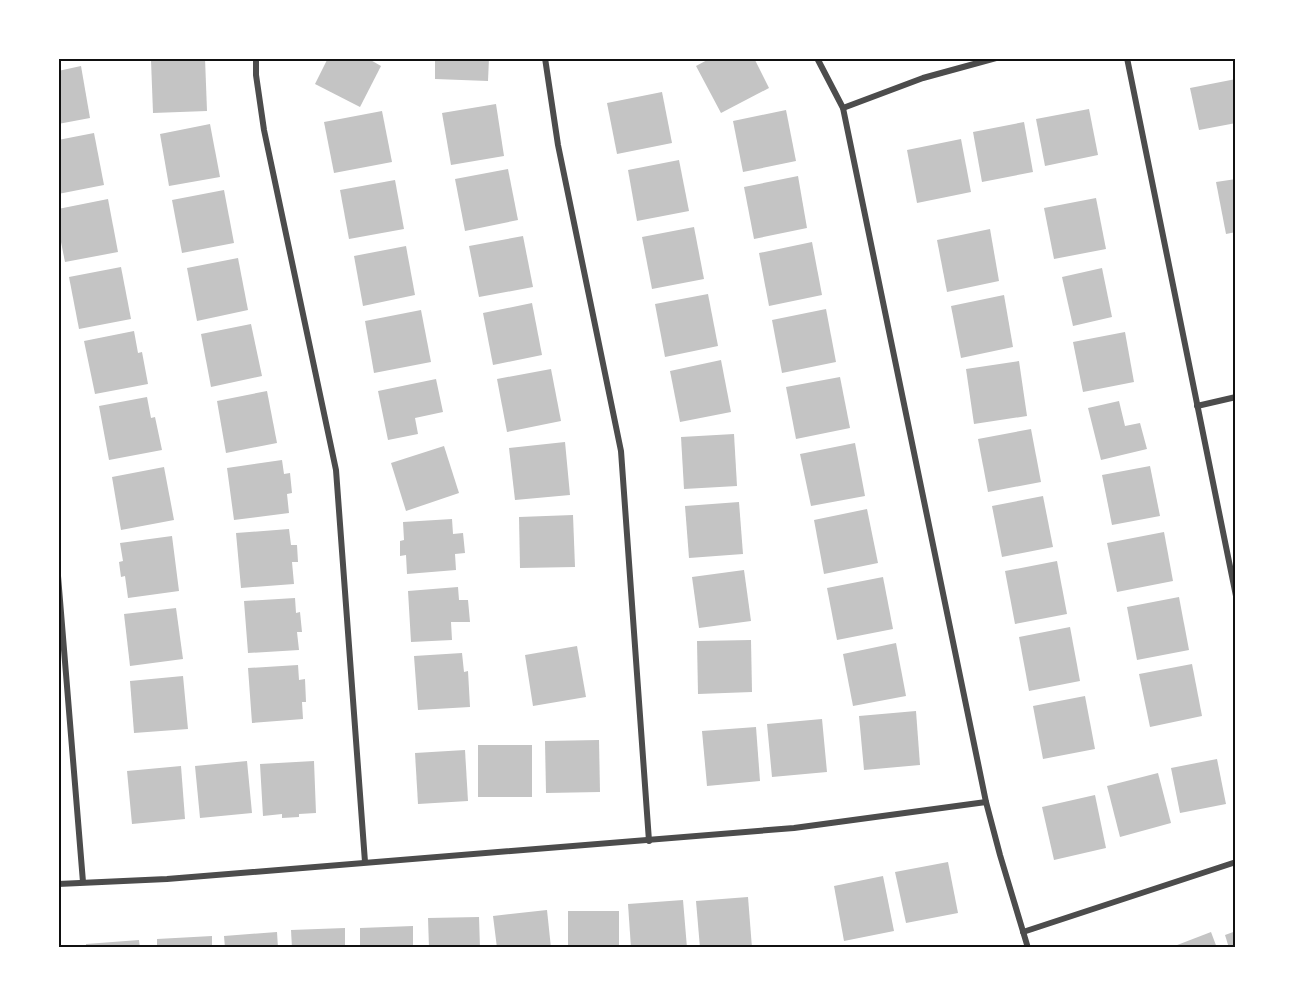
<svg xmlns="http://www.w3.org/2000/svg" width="1294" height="1006" font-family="'Source Sans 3',sans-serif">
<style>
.building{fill:#c4c4c4}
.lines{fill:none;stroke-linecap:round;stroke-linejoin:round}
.minor{stroke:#4c4c4c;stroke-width:6}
.neatline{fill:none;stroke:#111;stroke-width:2}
</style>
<rect width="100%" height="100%" fill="#fff"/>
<g class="building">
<path d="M205,58L207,111L153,113L151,60Z"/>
<path d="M328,58H367L381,66L360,107L315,84Z"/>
<path d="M435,58H489L488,81L435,79Z"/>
<path d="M711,58H754L769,88L721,113L696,66Z"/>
<path d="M81,66L90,118L58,124V71Z"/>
<path d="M1236,79V123L1199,130L1190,88Z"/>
<path d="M662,92L672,143L617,154L607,103Z"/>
<path d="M496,104L504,156L451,165L442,113Z"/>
<path d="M1089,109L1098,155L1045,166L1036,119Z"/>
<path d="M786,110L796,161L743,172L733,121Z"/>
<path d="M382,111L392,162L334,173L324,122Z"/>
<path d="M1024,122L1033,172L982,182L973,132Z"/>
<path d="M210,124L220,177L169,186L160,134Z"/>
<path d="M94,133L104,185L58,194V140Z"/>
<path d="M961,139L971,192L917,203L907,150Z"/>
<path d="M679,160L689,211L637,221L628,170Z"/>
<path d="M508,169L518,220L465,231L455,179Z"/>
<path d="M798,176L807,228L754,239L744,187Z"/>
<path d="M1236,179V232L1226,234L1216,182Z"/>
<path d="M395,180L404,229L349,239L340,190Z"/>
<path d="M224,190L234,243L182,253L172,200Z"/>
<path d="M1096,198L1106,249L1054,259L1044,208Z"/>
<path d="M108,199L118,252L65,262L58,227V209Z"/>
<path d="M694,227L704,279L652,289L642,237Z"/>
<path d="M990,229L999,281L947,292L937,240Z"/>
<path d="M523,236L533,287L479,297L469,246Z"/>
<path d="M812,242L822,295L769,306L759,253Z"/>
<path d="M406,246L415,295L363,306L354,256Z"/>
<path d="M238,258L248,310L197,321L187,268Z"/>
<path d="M121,267L131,319L79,329L69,277Z"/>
<path d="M1102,268L1112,317L1073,326L1062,277Z"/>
<path d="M708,294L718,346L665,357L655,304Z"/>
<path d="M1004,295L1013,347L961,358L951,306Z"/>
<path d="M532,303L542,355L493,365L483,313Z"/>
<path d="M826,309L836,362L782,373L772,320Z"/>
<path d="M421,310L431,362L374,373L365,321Z"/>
<path d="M251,324L262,376L211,387L201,334Z"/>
<path d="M134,331L138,353L142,352L148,384L95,394L84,341Z"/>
<path d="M1125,332L1134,382L1083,392L1073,342Z"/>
<path d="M721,360L731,412L680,422L670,371Z"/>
<path d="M1019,361L1027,416L974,424L966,369Z"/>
<path d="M551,369L561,421L507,432L497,379Z"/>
<path d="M840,377L850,428L796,439L786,387Z"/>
<path d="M436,379L443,412L415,418L418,434L388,440L378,391Z"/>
<path d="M267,391L277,443L226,453L217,401Z"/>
<path d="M147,397L151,418L155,417L162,450L109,460L99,406Z"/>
<path d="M1119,401L1125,426L1140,423L1147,449L1101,460L1088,408Z"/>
<path d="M1031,429L1041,482L988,492L978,439Z"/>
<path d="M734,434L737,486L684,489L681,437Z"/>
<path d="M565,442L570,495L515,500L509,448Z"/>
<path d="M855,443L865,496L811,506L800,454Z"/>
<path d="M444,446L459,493L406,511L391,463Z"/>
<path d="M282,460L284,474L290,473L292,493L287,494L289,513L234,520L227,468Z"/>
<path d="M1150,466L1160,516L1112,525L1102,475Z"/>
<path d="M164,467L174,520L121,530L112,477Z"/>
<path d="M1043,496L1053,547L1002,557L992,506Z"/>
<path d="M739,502L743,554L689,558L685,506Z"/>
<path d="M867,509L878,563L824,574L814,520Z"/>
<path d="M573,515L575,567L520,568L519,517Z"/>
<path d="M452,519L453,534L463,533L465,553L455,554L456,570L407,574L406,555L400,556V541L404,540L403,522Z"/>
<path d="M289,529L291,545H297L298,562H292L294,584L241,588L236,533Z"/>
<path d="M1164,532L1173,581L1117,592L1107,543Z"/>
<path d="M172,536L179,591L128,598L125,576L121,577L119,562L123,561L120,543Z"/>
<path d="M1057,561L1067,614L1015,624L1005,571Z"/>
<path d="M744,570L751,621L699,628L692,577Z"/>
<path d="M883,577L893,629L837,640L827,588Z"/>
<path d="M458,587L459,600H468L470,622H451L452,640L411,642L408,591Z"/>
<path d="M1179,597L1189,650L1137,660L1127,607Z"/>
<path d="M295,598L296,613L300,612L302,632H297L299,650L248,653L244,601Z"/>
<path d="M176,608L183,659L130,666L124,614Z"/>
<path d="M1070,627L1080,681L1029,691L1019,637Z"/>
<path d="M751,640L752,692L698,694L697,641Z"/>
<path d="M896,643L906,696L853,706L843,654Z"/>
<path d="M577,646L586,697L533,706L525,655Z"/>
<path d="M462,653L464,672L468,671L470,707L418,710L414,656Z"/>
<path d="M1192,664L1202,716L1150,727L1139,674Z"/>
<path d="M298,665L299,680L305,679L306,702H302L303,719L252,723L248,668Z"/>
<path d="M183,676L188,729L134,733L130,681Z"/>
<path d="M1085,696L1095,749L1043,759L1033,706Z"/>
<path d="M916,711L920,765L864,770L859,716Z"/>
<path d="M822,719L827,772L772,777L767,724Z"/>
<path d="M756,727L760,781L707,786L702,731Z"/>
<path d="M599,740L600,792L546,793L545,741Z"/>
<rect x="478" y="745" width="54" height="52"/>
<path d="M465,750L468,801L418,804L415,753Z"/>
<path d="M1217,759L1226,804L1180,813L1171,768Z"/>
<path d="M247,761L252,813L200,818L195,766Z"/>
<path d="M314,761L316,813L299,814V817L282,818V814L263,816L260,764Z"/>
<path d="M181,766L185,819L132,824L127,771Z"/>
<path d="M1158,773L1171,823L1120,837L1107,786Z"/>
<path d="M1095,795L1106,848L1054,860L1042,807Z"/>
<path d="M948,862L958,913L906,923L895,872Z"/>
<path d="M883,876L894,931L844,941L834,886Z"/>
<path d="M748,897L752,948H700L696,901Z"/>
<path d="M683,900L687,948H631L628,904Z"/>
<path d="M547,910L551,948H497L493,916Z"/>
<rect x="568" y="911" width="51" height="37"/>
<path d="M479,917L480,948H429L428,918Z"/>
<path d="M413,926V948H360V928Z"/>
<path d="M345,928V948H292L291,930Z"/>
<path d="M1236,931V948H1229L1225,935Z"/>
<path d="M277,932L278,948H225L224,936Z"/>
<path d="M1211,932L1217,948H1172V947Z"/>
<path d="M212,936V948H157V939Z"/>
<path d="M139,940L140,948H86V944Z"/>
</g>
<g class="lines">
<g class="minor">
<path d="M256,58V75L264,130L336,470L365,862"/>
<path d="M545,58L558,145L621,451L649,841"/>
<path d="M817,58L843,108L986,802L1000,855L1028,948"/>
<path d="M1127,58L1236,596"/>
<path d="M843,108L923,78L996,58"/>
<path d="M1197,406L1236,397"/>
<path d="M58,576L83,882"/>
<path d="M58,884L167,879L794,828L986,802"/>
<path d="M1023,932L1236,862"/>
</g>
</g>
<rect width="1294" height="1006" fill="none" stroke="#ffffff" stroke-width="120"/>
<rect x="60" y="60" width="1174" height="886" class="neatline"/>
</svg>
